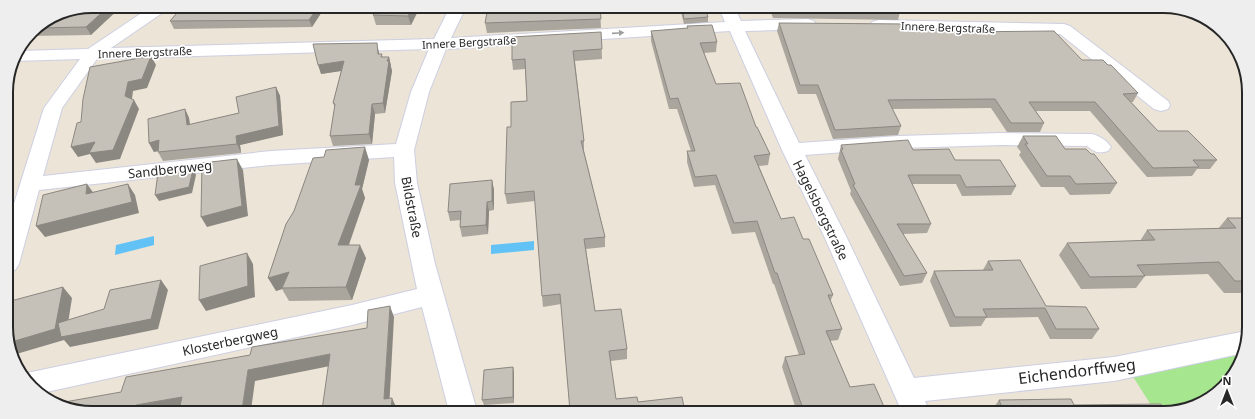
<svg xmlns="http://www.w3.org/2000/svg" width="1255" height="419" font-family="'Noto Sans',sans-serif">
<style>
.green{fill:#a5e68f}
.water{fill:#62c2f6}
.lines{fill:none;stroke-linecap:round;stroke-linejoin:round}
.minor-casing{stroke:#cdcfe2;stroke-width:2}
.minor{fill:#fff;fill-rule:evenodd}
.wall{fill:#aaa69e}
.shaded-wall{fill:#8b8781}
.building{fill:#c6c1b8;stroke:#8b8781}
.oneway{fill:#9e9e9e}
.labels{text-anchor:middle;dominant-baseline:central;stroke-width:3.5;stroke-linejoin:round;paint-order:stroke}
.far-street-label{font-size:11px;fill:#272727;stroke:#fff}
.street-label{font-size:13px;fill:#272727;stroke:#fff}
.near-street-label{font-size:16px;fill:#272727;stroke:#fff}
.rim{fill:none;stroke:#272727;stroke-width:2}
</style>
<rect width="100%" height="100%" fill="#ebe4d7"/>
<path class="green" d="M1239,354L1241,357L1216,395L1169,413H1156L1132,375Z"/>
<g class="water">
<path d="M154,236V245L115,255L116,245Z"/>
<path d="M534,241V250L491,254V245Z"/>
</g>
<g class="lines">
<g class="minor-casing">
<g id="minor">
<path d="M152,6H171L168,9L111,48L434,39L450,7H466L451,38L725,22L719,8H735L741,21L808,19L814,21L816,24L814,27L808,29L745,31L799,143L898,136L1002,133L1092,134C1100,136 1106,140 1111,147L1108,151C1099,154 1094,152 1087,146L1002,145L898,148L805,155L846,236L914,378L1114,357L1246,331V350L1244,353L1114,381L925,401L930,412H902L824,236L782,150L730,31L446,49L429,92L414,150L417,183L435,264L477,411H449L422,307L352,325L42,393L27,384L22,374L352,305L417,289L395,183L394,157L271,165L39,190L19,264L15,270L7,273V226L44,108L80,59L15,61L12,60L18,51L88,49ZM429,49L411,92L396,144L271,151L43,176L62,108L97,59Z"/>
<path d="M878,20L1064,24L1070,26L1168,101L1170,105L1168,109L1161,111L1154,109L1060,34L878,30L872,28L870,25L872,22Z"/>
</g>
</g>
<use href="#minor" class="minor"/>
</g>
<g class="wall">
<path d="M92,6L91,35L28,36L31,31L59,12Z"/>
<path d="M183,6L325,7L312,27L174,29L170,21Z"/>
<path d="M420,7L411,25H376L373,15Z"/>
<path d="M600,7L601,28L487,33L485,23Z"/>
<path d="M680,8H705L708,17V22L684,24Z"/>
<path d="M757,8H898L900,11L898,20L773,18L771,13L758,12Z"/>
<path d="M1007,8L1045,9L1044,11H1009Z"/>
<path d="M779,23L959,32L1082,60L1108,65L1138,93L1133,102H1131L1158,131L1217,160L1210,169H1197L1192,176L1147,177L1090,111H1036L1044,123L1040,132H1007L991,108L892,109L901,126L898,135L833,139L816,94H798L777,31Z"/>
<path d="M687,26L717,42L716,52L704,53L716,84L756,127L770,154L768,165L759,166L781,219L803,239L833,295L830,302L842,329L838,340L830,341L850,387L885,409L883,412H797L782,367L785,357L799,355L774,284H773L755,232L732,234L715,185L694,187L687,162V151H691L677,109H669L651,41V31L687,28Z"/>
<path d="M601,32L602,59L575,61L584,141V151L605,237V247L586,249L595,311L627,349V359L611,361L570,411L561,304L543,307L542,296L535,201L507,204L505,194L511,127L527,101L525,69L513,70L512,60Z"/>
<path d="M379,53V54L383,57H389L391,66V67L392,71L385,113L375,114L372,144L333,146L330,136L335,108L333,103L341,71L321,74Z"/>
<path d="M276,87L280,96L283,135L240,145L241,153L163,161L158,152V151L154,152L149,143L185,109L189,118L190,125L239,113Z"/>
<path d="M1023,136L1065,149L1091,154L1117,183L1110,194L1070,195L1064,187H1041L1019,155L1021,152L1017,147Z"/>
<path d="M841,145L913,150L955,160L1016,186L1011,195L962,196L956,184H912L931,224L927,233L903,234L927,273L922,283L900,286L850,194L851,191L838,159Z"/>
<path d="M369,160L362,189L365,198L349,245L366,258L352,300L289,301L282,289L276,291L294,211Z"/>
<path d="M492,180L494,190V210L489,211L488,234L462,237L460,227L461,220L450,221L448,212Z"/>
<path d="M1227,218H1247L1246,293H1224L1208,274L1145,276L1136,288L1081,289L1059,255L1067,243L1140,241L1147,230L1218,229Z"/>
<path d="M988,261L1046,306L1099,329L1092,339H1050L1038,317L986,318L981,326L950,327L930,281L934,271L983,270Z"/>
<path d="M513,367L514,373V403L484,405L482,400Z"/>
<path d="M999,400L1074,405L1167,413L993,412L992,410Z"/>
</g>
<g class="shaded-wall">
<path d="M109,6H122L91,35L86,27Z"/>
<path d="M318,7H325L312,27L309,20Z"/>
<path d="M413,7H420L411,25L408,16Z"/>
<path d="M377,43L379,53L380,64L378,54Z"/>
<path d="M151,56L156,65L147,88L133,91L131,106L125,96L128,82Z"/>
<path d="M389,57L391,66V67L392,71L385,113L383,103L387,61Z"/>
<path d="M344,61L347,70L321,74L318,65Z"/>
<path d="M276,87L280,96L283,135L240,145L241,153L237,144L236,136Z"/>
<path d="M134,100L139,109L120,159L96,163L90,154L78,157L71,147L95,142Z"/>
<path d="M372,104L375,114L372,144L369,134Z"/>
<path d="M185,109L189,118L191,134L187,125Z"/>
<path d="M159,140L165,149L154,152L149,143Z"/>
<path d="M365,147L369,160L362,189L365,198L344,258L338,245Z"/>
<path d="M237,159L243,170L248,216L207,227L201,217Z"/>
<path d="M193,169L196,175L192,193L159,201L155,195Z"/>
<path d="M492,180L494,190V210L492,201Z"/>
<path d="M87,184L95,195L86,194Z"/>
<path d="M128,184L135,195L139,213L45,237L36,226Z"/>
<path d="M487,202L489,211L488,234L486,225Z"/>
<path d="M360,245L366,258L352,300L346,287Z"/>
<path d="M247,253L253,264L255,297L206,311L199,300Z"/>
<path d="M289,272L282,288V289L276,291L268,278Z"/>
<path d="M161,280L168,290L158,329L70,347L64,340L13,355L8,344V343L63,287L72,298L66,336Z"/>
<path d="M390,306L394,317L389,410L384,399Z"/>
<path d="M330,354L335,365L255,381L251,410H242L248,370Z"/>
<path d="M513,367L514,373V403L513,397Z"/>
<path d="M182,397L191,407L175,410H134L136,405Z"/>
<path d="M392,398L397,409V411H391Z"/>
</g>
<g class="building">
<path d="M92,6H109L86,27L36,28L59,12Z"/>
<path d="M183,6L318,7L309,20L170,21Z"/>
<path d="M378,7H413L408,16L373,15Z"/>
<path d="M488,7H600L601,19L485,23Z"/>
<path d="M682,8H705L708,17L684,19Z"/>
<path d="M773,8H898L900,11L774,10Z"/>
<path d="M779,23L908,24L911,29H957L959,32L1054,31L1082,60H1103L1108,65H1111L1138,93L1123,94L1158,131H1188L1217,160H1193L1199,167L1153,168L1095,102H1029L1044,123H1011L995,99L888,100L901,126L835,130L818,85H800Z"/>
<path d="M712,25L717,42L700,43L716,84L740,83L756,127H757L770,154L754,156L781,219L794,217L803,239H809L833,295H828L842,329L826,331L850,387L874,384L885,409L861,412H804L785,357L805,354L777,273H775L757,221L734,223L716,175L695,177L687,151H695L678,98L670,99L651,31L688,28L687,26Z"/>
<path d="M601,32L602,49L573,51L584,141H581L605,237L584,239L595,311L621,309L627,349L609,351L616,399L637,397L638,402L682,397L685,412L570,411L560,294L542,296L534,191L505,194L507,127H511V102L527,101L525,59L512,60V37Z"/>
<path d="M377,43L378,54H382L381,57H389L387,61H389L383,103L372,104L369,134L330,136L335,104L333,103L344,61L318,65L313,44Z"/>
<path d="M151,56L142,79L128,82L125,96L134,100L113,150L89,153L95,142L71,147L77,123L81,122L83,99L90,67Z"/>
<path d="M276,87L279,126L236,136L237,144L158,152L159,140L149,143L148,119L185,109L187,125L239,113L236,97Z"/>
<path d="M1023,136H1056L1065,149H1086L1091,154H1094L1117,183L1076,184L1070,176H1047L1025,144H1028Z"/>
<path d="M908,140L913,150L949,149L955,160H1000L1016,186L966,187L960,175H908L931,224H897L927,273L904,276L853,185L855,184L841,150L843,149L841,145Z"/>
<path d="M365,147L355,185H361L338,245H360L346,287L282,288L289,272L268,278L286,224L294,211L313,158L324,157L326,150Z"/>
<path d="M237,159L242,206L201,217L202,163Z"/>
<path d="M193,169L189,187L155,195L158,173Z"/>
<path d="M492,180V201L487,202L486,225L460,227L461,211L448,212L450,184Z"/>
<path d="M87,184L86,194L128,184L132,202L36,226L43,195Z"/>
<path d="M1227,218H1247L1246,281H1235L1219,262L1137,265L1145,276L1090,277L1067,243L1155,240L1147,230L1236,228Z"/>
<path d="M247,253L248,286L199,300L200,266Z"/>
<path d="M1020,260L1046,306L1086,307L1099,329H1056L1045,308L983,309L987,317H955L934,271L993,270L988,261Z"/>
<path d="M161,280L151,319L61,337L58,323L104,309L110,290Z"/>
<path d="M63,287L55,329L8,343L7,302Z"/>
<path d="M390,306L384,399L392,398L391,411H318L322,410L330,354L248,370L242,410H179L182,397L136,405L134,410H69L59,403L121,392L126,377L250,355L252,347L367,328L368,310Z"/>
<path d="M513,367V397L482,400L484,370Z"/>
<path d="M1071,399L1074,405L1161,404L1167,413L1004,412L999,400Z"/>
</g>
<defs><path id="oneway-solid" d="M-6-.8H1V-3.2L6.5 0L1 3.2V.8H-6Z"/></defs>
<use class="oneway" href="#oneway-solid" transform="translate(618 33) rotate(-4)"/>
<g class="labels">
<g class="far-street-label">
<text transform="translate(948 27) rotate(2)">Innere Bergstraße</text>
<text transform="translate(469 42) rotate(-3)">Innere Bergstraße</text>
<text transform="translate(145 52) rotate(-2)">Innere Bergstraße</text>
</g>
<g class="street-label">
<text transform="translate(170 169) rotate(-6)">Sandbergweg</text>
<text transform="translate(412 207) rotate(79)">Bildstraße</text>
<text transform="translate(821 210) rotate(64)">Hagelsbergstraße</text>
<text transform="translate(230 341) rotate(-12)">Klosterbergweg</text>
</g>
<g class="near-street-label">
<text transform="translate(1077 371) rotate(-7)">Eichendorffweg</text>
</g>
</g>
<path d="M0 0H1255V419H0ZM92 13H1163A79 79 0 0 1 1242 92V327A79 79 0 0 1 1163 406H92A79 79 0 0 1 13 327V92A79 79 0 0 1 92 13Z" fill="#eee" fill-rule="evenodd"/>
<path class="rim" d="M92 13H1163A79 79 0 0 1 1242 92V327A79 79 0 0 1 1163 406H92A79 79 0 0 1 13 327V92A79 79 0 0 1 92 13Z"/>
<g transform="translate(1227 391)" stroke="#ffffff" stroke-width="3" paint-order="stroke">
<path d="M0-3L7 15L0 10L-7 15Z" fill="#272727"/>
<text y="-6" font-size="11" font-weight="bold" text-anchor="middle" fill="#272727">N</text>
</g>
</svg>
